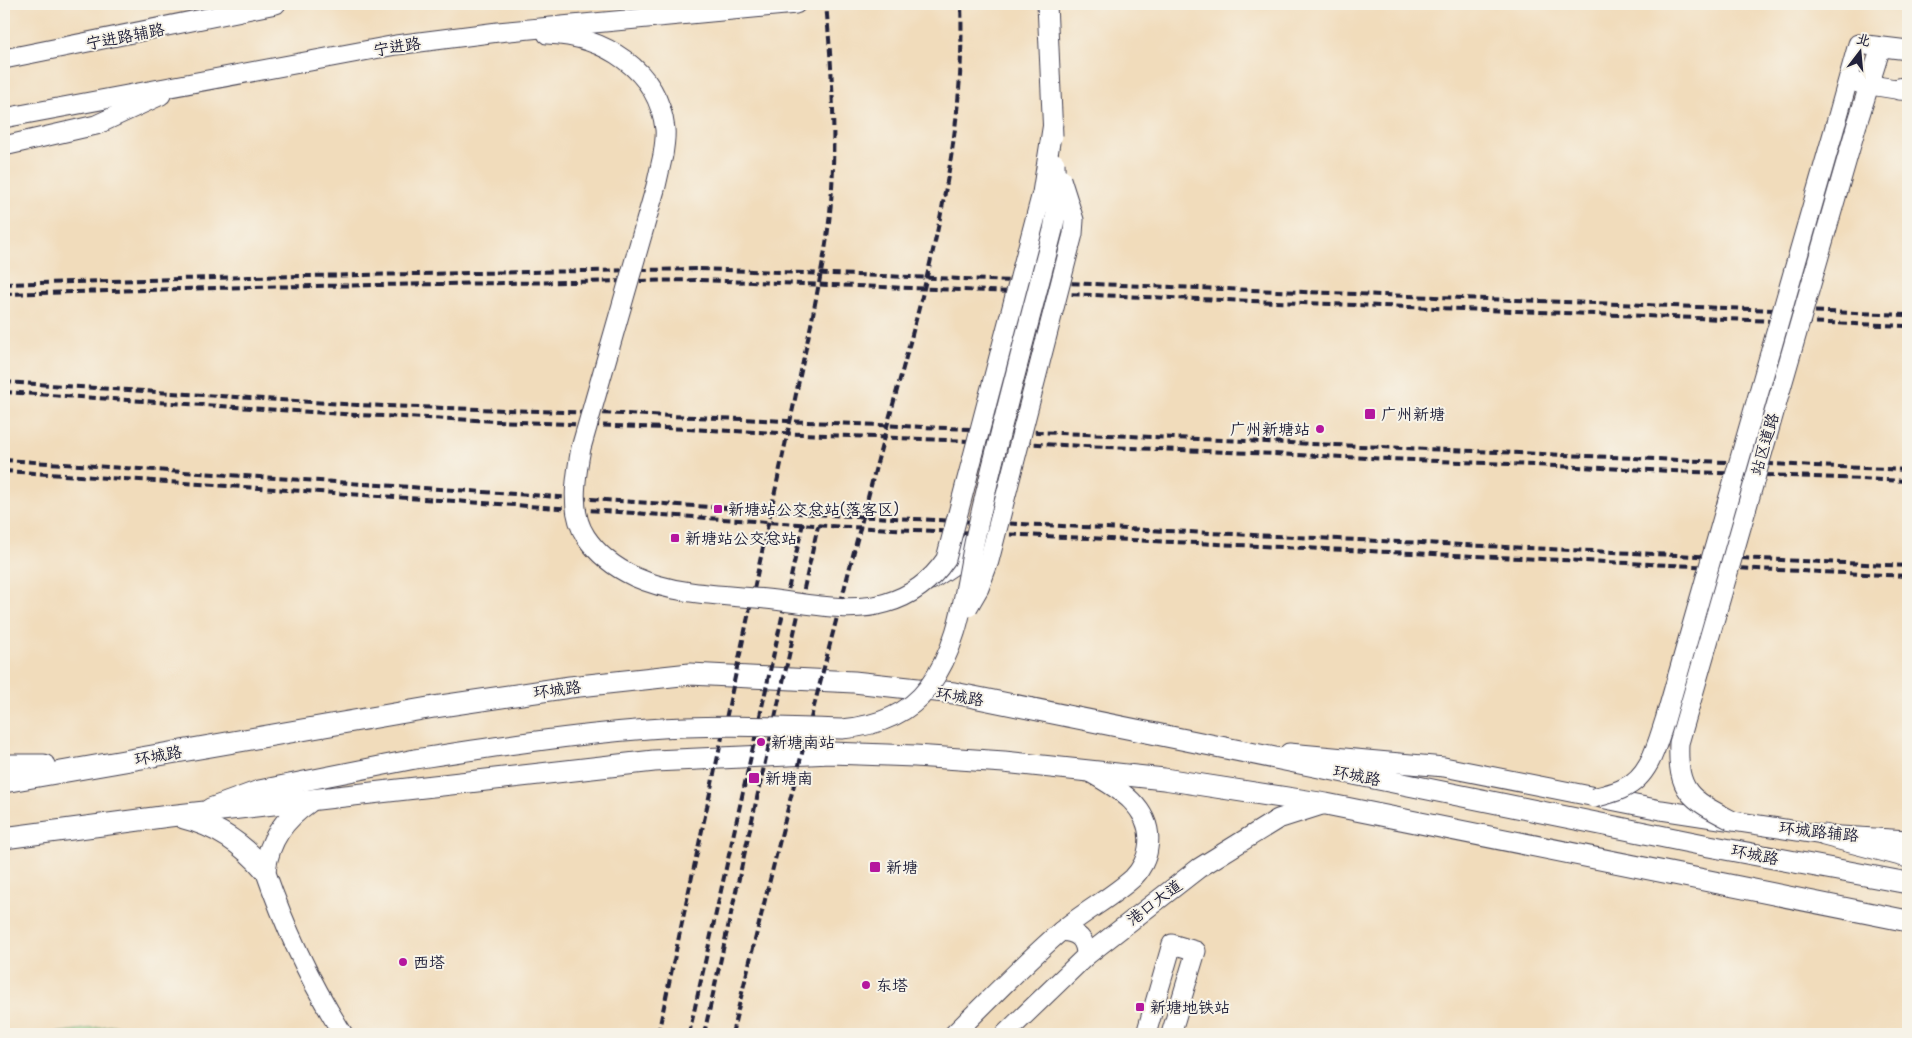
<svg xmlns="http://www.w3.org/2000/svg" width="1912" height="1038" font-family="'Patrick Hand','LXGW WenKai TC',sans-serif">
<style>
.green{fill:#94d288;stroke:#5b7a62}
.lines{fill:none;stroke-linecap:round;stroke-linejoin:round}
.tertiary-casing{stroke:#413e4e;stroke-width:21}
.secondary-casing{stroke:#413e4e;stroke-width:23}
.tertiary{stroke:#fff;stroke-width:19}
.secondary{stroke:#fff;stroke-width:21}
.rail{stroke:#22223b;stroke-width:4;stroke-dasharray:8 4;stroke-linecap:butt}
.tertiary-bridge-casing{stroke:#413e4e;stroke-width:21;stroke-linecap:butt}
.tertiary-bridge{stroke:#fff;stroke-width:19}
.poi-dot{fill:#b5179e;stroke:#f7f3e8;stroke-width:2}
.labels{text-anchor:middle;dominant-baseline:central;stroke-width:4;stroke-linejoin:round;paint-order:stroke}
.street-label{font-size:16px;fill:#22223b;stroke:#f7f3e8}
.poi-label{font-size:16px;fill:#22223b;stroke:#f7f3e8;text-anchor:start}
</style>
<rect width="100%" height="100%" fill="#f7f3e8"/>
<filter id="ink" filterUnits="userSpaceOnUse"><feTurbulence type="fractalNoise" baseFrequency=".02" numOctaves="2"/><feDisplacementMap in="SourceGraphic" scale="10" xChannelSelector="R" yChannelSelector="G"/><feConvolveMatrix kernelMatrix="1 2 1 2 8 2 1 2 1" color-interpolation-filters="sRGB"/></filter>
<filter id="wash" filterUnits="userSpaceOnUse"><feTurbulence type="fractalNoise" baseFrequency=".0096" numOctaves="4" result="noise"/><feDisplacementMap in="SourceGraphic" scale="20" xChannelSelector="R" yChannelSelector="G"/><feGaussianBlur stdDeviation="1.12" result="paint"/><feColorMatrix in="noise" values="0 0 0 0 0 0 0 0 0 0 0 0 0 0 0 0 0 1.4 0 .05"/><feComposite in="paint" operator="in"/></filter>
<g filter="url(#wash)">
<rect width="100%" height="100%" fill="#f1dcbb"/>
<path class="green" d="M113,1025L133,1030L142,1034H47Z"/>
</g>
<g filter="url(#ink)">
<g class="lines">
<g class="tertiary-casing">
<g id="tertiary">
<path d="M547,34C603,36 658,69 665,129C666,137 664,147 663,155"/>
<path d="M4,59L276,4"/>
<path d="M1858,83L1908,91"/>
<path d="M4,118L396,45L498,32L796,4"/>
<path d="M1836,123L1858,44L1908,50"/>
<path d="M1857,124L1881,47"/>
<path d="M4,146L96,125L161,95"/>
<path d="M931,580L955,564L976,535"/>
<path d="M1289,753L1444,767L1661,810L1824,835L1908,840"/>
<path d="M210,808L259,790L415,759"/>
<path d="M265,870C285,928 310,982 343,1034"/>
<path d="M1061,931C1077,932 1086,938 1086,956"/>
<path d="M954,1034C989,1000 1023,964 1060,932C1083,912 1111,898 1133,878C1141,870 1147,858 1148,848C1155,808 1116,787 1087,771"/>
<path d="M1005,1034L1086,956L1199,868L1278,819L1325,804"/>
<path d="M1146,1034L1172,944L1196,951L1171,1034"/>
</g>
</g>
<g class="secondary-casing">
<g id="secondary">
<path d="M1899,89L1908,87"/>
<path d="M4,765H44"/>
<path d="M4,782L434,707L570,687L690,674L854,682L954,693L1709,846L1908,883"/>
<path d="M184,818C217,826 243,844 265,870"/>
<path d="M1824,835L1908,857"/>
<path d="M4,838L169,816L654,761L831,753L915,756L1004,762L1164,779L1326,804L1908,921"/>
<path d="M265,870C269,840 284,819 309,802"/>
</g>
</g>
<use href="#tertiary" class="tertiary"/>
<use href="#secondary" class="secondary"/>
<g class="rail">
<path d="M4,284L249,277L699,269L1908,315"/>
<path d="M4,294L250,287L699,280L1908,326"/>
<path d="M4,382L357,405L626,414L1908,470"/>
<path d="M4,392L357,415L1908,481"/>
<path d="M4,460L830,515L1908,566"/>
<path d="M4,471L828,526L1908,576"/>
<path d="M658,1034L812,320C817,292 823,265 827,237C838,161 833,80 826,4"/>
<path d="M689,1034L803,523"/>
<path d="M704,1034L818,526"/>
<path d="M732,1034C777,848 825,663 873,478C914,323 967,165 961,4"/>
</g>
<g class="tertiary-bridge-casing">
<g id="tertiary-bridge">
<path d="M1047,4L1053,136"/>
<path d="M663,155L656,186L581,448C576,476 569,512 586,537C598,555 616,568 635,577C675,595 723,595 766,599C804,603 849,614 886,603C911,596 931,581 946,559L1042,193L1053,123"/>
<path d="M968,607L979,588L989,561L1073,234L1074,220L1061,179"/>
<path d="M415,759C492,747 570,735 648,729C713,724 778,727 842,729C875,726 908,715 928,688C962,642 964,588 976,534C999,432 1027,331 1053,230L1056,213L1055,163"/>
<path d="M1594,798C1603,795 1615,793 1624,788C1650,776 1657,744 1665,720L1836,123"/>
<path d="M1731,820C1690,799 1677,792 1679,743L1857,124"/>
</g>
</g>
<use href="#tertiary-bridge" class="tertiary-bridge"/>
</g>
</g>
<g class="poi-dot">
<rect x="1364" y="408" width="12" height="12" rx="2.5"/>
<circle cx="1320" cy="429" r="5"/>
<rect x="713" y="504" width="10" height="10" rx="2.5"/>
<rect x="670" y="533" width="10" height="10" rx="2.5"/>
<circle cx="761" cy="742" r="5"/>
<rect x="748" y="772" width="12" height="12" rx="2.5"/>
<rect x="869" y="861" width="12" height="12" rx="2.5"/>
<circle cx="403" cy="962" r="5"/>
<circle cx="866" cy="985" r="5"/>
<rect x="1135" y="1002" width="10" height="10" rx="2.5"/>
</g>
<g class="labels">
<g class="street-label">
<text transform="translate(125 36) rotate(-11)">宁进路辅路</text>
<text transform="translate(397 46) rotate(-9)">宁进路</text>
<text transform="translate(1764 444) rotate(-74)">站区道路</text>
<text transform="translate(557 689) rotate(-7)">环城路</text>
<text transform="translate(960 696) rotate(9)">环城路</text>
<text transform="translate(158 755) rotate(-10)">环城路</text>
<text transform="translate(1357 775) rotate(11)">环城路</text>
<text transform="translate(1819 831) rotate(6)">环城路辅路</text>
<text transform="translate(1755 854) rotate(11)">环城路</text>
<text transform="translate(1154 902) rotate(-37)">港口大道</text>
</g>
<g class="poi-label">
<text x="1381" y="414">广州新塘</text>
<text x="1310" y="429" text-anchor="end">广州新塘站</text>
<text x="728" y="509">新塘站公交总站(落客区)</text>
<text x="685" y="538">新塘站公交总站</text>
<text x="771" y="742">新塘南站</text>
<text x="765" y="778">新塘南</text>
<text x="886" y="867">新塘</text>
<text x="413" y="962">西塔</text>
<text x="876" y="985">东塔</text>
<text x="1150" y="1007">新塘地铁站</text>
</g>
</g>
<rect width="1912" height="1038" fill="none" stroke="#f7f3e8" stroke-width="20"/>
<g transform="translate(1860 52) rotate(16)" stroke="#f7f3e8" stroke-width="4" paint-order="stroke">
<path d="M0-4L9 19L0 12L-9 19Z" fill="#22223b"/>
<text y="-8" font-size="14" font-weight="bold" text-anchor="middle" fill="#22223b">北</text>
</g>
</svg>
